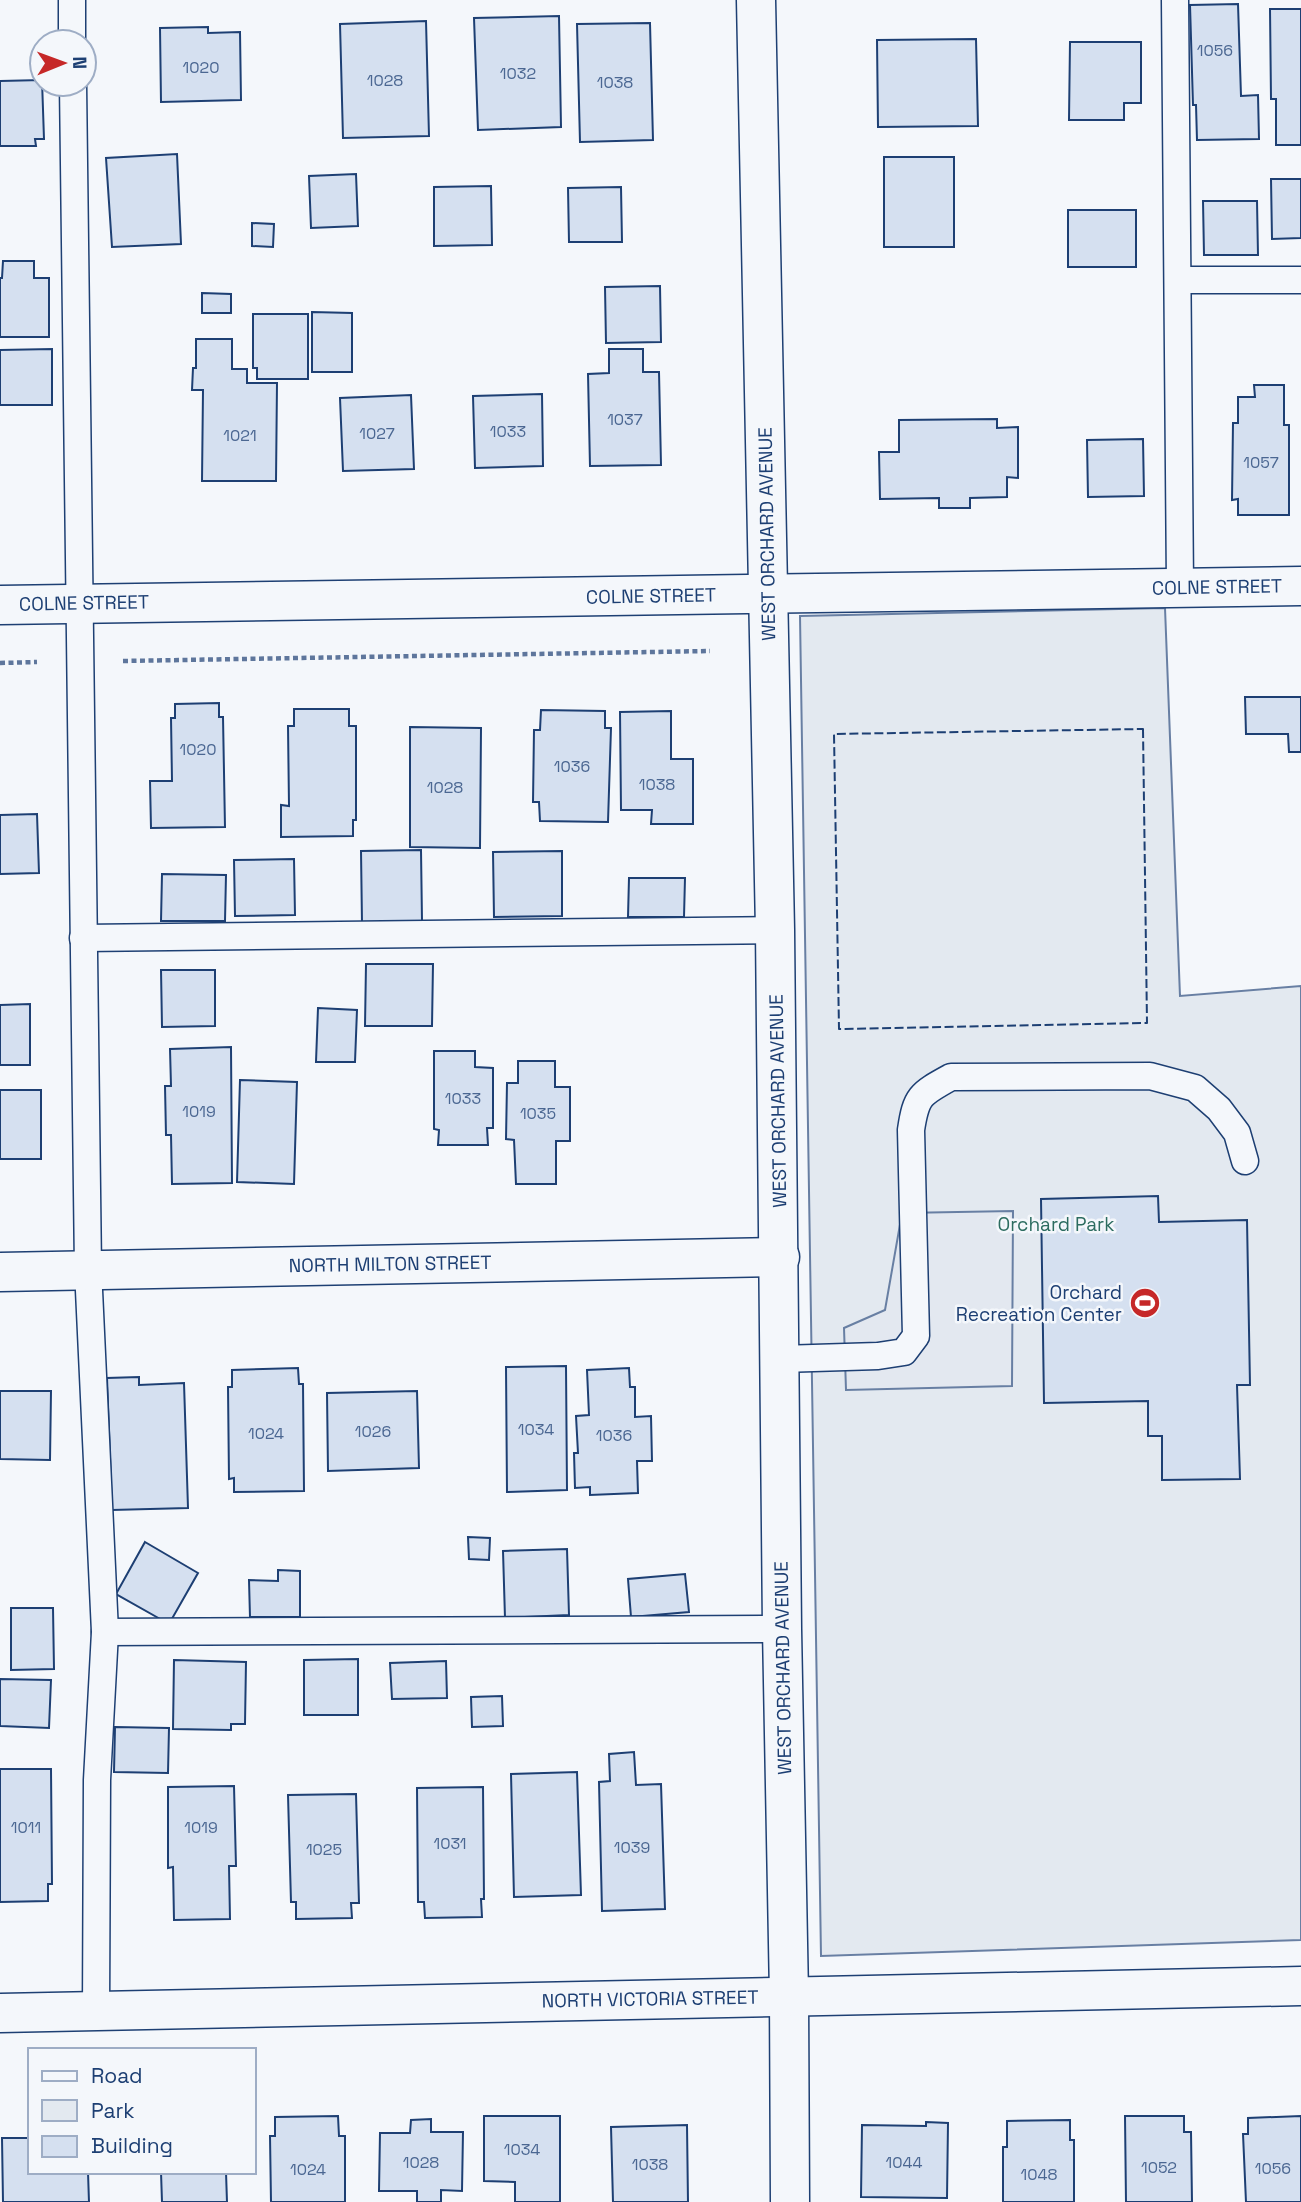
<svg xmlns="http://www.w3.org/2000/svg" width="1301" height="2202" font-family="'Space Grotesk',sans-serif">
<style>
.green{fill:#e3e9f0;stroke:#687fa3;stroke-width:2}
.parking{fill:#e3e8f0;stroke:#687fa3;stroke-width:2}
.building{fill:#d5e0f0;stroke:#1d3f73;stroke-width:2}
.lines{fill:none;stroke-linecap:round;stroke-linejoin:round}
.service-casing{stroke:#1d3f73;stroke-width:29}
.minor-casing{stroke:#1d3f73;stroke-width:41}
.path{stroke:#5e769c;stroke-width:4.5;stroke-dasharray:5 3.5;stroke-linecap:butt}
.service{stroke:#f4f7fb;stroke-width:26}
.minor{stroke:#f4f7fb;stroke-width:38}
.fence{stroke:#1d3f73;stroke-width:2;stroke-dasharray:9 3.5;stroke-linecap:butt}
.labels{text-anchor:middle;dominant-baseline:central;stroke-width:5;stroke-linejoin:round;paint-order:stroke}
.number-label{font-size:16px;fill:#4b6792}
.street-label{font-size:19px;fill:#1d3f73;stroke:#f4f7fb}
.park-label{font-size:19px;fill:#2c6c60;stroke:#f4f7fb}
.poi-label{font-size:19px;fill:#1d3f73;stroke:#f4f7fb;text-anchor:end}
</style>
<rect width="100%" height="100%" fill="#f4f7fb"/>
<path class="green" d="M1165,608L1180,996L1301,986V1940L821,1956L800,616Z"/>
<path class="parking" d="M1013,1211L1012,1386L846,1390L844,1328L885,1310L902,1213Z"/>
<g class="building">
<path d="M1238,4L1241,96L1258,95L1259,139L1197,140L1196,105H1193L1190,5Z"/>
<path d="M1270,9H1301V145H1276V99H1271Z"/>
<path d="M559,16L561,127L478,130L474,18Z"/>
<path d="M426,21L429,136L343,138L340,24Z"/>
<path d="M650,23L653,140L580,142L577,24Z"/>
<path d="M208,27V33L240,32L241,100L161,102L160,28Z"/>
<path d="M976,39L978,126L878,127L877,40Z"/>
<path d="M1070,42H1141V103H1124V120H1069Z"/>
<path d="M42,80L44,139H35L36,146H0V81Z"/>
<path d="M177,154L181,244L112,247L106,158Z"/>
<rect x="884" y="157" width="70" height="90"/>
<path d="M356,174L358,226L311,228L309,176Z"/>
<path d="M1271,179H1301V238L1272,239Z"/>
<path d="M491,186L492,245L434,246V187Z"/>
<path d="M621,187L622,242H569L568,188Z"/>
<path d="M1203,201H1257L1258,255H1204Z"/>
<rect x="1068" y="210" width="68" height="57"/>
<path d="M252,223L274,224L273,247L252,246Z"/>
<path d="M3,261H34V278H49V337H0V278H2Z"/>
<path d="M660,286L661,342L606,343L605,287Z"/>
<path d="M202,293L231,294V313H202Z"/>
<path d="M312,312L352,313V372H312Z"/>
<path d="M253,314H308V379H257V368H253Z"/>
<path d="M196,339H232V369H247V383H277L276,481H202L203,390H192L193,368H196Z"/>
<path d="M52,349V405H0V350Z"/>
<path d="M609,349H643V372H659L661,465L590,466L588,374L609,373Z"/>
<path d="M1254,385H1284V425H1289V515H1238V499L1232,500L1233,423H1238V397H1255Z"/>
<path d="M542,394L543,466L475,468L473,396Z"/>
<path d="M411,395L414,469L343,471L340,398Z"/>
<path d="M997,419V428L1018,427V478L1007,477V497L970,498V508H939V498L880,499L879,452H899V420Z"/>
<path d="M1143,439L1144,496L1088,497L1087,440Z"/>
<path d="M1245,697H1301V752H1289L1288,734H1246Z"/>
<path d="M219,703V717H223L225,827L151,828L150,781H172L171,718H175V704Z"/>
<path d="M294,709H349V726H356V820H353V836L281,837V805L289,806L288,726H294Z"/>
<path d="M541,710L605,711V728H611L608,822L540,821L539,802H533L534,730H540Z"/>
<path d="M671,711V759H693V824H651L652,810H621L620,712Z"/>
<path d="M410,727L481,728L480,848L410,847Z"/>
<path d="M37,814L39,873L0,874V815Z"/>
<path d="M421,850L422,921L362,923L361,851Z"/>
<path d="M562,851V916L494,917L493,852Z"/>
<path d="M294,859L295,915L235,916L234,860Z"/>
<path d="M162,874L226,875L225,921H161Z"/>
<path d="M629,878H685L684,917H628Z"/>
<path d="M366,964H433L432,1026H365Z"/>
<path d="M161,970H215V1026L162,1027Z"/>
<path d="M30,1004V1065H0V1005Z"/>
<path d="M318,1008L357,1010L355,1062H316Z"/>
<path d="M231,1047L232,1183L172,1184L171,1135H166L165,1086H171L170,1049Z"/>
<path d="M434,1051H475V1067L493,1068V1128H487L488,1145H438L439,1130L434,1129Z"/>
<path d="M518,1061H555V1087H570V1141H556V1184H516L514,1140L506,1139L507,1083H518Z"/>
<path d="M240,1080L297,1082L294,1184L237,1182Z"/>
<rect x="0" y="1090" width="41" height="69"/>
<path d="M1158,1196L1159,1222L1247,1220L1250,1385H1237L1240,1479L1162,1480V1436H1148V1401L1044,1403L1041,1199Z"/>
<path d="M566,1366L567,1490L507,1492L506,1367Z"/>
<path d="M298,1368L299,1384H303L304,1491L234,1492V1478L229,1479L228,1387H232V1370Z"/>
<path d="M629,1368L630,1387H635V1417L651,1416L652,1461H637L638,1493L590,1495V1487L575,1488L574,1453H578L576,1416L589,1415L587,1370Z"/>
<path d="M139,1377V1385L184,1383L188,1508L112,1510L107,1378Z"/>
<path d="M0,1391H51L50,1460L0,1459Z"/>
<path d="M417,1391L419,1468L328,1471L327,1393Z"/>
<path d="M468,1537L490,1538L489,1560L469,1559Z"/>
<path d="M145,1542L198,1573L169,1624L116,1594Z"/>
<path d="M567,1549L569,1615L505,1618L503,1551Z"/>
<path d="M278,1570L300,1571V1617H250L249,1580L278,1581Z"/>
<path d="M685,1574L689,1612L631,1617L628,1579Z"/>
<path d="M11,1608H53L54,1669L11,1670Z"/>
<path d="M358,1659V1715H304V1660Z"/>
<path d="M174,1660L246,1662L245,1724H231V1730L173,1729Z"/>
<path d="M446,1661L447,1698L392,1699L390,1663Z"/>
<path d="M0,1679L51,1680L49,1728L0,1726Z"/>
<path d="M502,1696L503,1726L472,1727L471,1697Z"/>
<path d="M115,1727L169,1728L168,1773L114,1772Z"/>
<path d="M634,1752L636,1785L661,1784L665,1909L602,1911L599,1782L610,1781L609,1754Z"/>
<path d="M0,1769H51L52,1884H48V1901L0,1902Z"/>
<path d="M577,1772L581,1895L514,1897L511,1774Z"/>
<path d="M234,1786L236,1866H229L230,1919L174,1920L173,1867L168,1868V1787Z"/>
<path d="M483,1787L484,1899H481L482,1917L425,1918L424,1902H418L417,1788Z"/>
<path d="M356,1794L359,1903H351L352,1918L296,1919V1902H291L288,1795Z"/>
<path d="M338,2116L339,2136H345V2202H271L270,2136H275V2117Z"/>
<path d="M484,2116H560V2202H515V2182L484,2181Z"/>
<path d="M1125,2116H1184V2132H1191L1192,2202H1126Z"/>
<path d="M1301,2116V2202H1246L1243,2134H1248V2118Z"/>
<path d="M431,2119V2132H463L462,2191L441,2190V2202H417V2191H379L380,2133H410L411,2120Z"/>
<path d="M1070,2120V2140H1074V2202H1003V2147H1007V2121Z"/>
<path d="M926,2122L948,2123L947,2198L861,2197L862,2125L926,2126Z"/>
<path d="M687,2125L688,2202H613L611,2127Z"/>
<path d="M2,2138H30V2172H88L89,2202H3Z"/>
<path d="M161,2172H226L227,2202H162Z"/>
</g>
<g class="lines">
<g class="service-casing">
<g id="service">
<path d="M72,0V42"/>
<path d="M1175,0L1180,587"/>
<path d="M73,84L88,1269L105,1632L97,1780L96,2012"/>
<path d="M1178,280H1301"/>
<path d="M83,938L775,930"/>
<path d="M781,1359L878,1356L904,1352L916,1336L911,1130C916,1096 920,1094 951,1077L1150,1076L1195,1088L1219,1109L1237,1133L1245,1161"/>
<path d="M105,1632L782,1629"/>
</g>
</g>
<g class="minor-casing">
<g id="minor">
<path d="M756,0L775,930L782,1629L789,1995L790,2202"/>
<path d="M0,605L1301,586"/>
<path d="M0,1272L780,1257"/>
<path d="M0,2013L1301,1986"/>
</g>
</g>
<g class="path">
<path d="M123,661L710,651"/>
<path d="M0,663L37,662"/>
</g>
<use href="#service" class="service"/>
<use href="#minor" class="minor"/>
<path class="fence" d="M1143,729L1147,1023L839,1029L834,734Z"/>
</g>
<defs>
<g id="stadium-disc" transform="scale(1.575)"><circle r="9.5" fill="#c62828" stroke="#f4f7fb"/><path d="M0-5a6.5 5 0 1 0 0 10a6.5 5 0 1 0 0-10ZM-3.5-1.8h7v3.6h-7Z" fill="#fff"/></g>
</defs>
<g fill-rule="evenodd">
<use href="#stadium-disc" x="1145" y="1303"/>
</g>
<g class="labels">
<g class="number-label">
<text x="1215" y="50">1056</text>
<text x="201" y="67">1020</text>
<text x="518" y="73">1032</text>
<text x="385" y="80">1028</text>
<text x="615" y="82">1038</text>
<text x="625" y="419">1037</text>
<text x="508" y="431">1033</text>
<text x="377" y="433">1027</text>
<text x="240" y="435">1021</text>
<text x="1261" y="462">1057</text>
<text x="198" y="749">1020</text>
<text x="572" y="766">1036</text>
<text x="657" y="784">1038</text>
<text x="445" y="787">1028</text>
<text x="463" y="1098">1033</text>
<text x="199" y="1111">1019</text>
<text x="538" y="1113">1035</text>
<text x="536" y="1429">1034</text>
<text x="373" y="1431">1026</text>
<text x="266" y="1433">1024</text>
<text x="614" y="1435">1036</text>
<text x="26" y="1827">1011</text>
<text x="201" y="1827">1019</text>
<text x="450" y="1843">1031</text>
<text x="632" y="1847">1039</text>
<text x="324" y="1849">1025</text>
<text x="522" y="2149">1034</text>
<text x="421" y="2162">1028</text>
<text x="904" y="2162">1044</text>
<text x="650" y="2164">1038</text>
<text x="1159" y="2167">1052</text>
<text x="1273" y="2168">1056</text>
<text x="308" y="2169">1024</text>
<text x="1039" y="2174">1048</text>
</g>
<g class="street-label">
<text transform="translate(767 534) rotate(-91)">WEST ORCHARD AVENUE</text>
<text transform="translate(1217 587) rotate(-1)">COLNE STREET</text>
<text transform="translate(651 596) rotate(-1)">COLNE STREET</text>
<text transform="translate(84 603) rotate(-1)">COLNE STREET</text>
<text transform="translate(778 1101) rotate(-91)">WEST ORCHARD AVENUE</text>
<text transform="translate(390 1264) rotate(-1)">NORTH MILTON STREET</text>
<text transform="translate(783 1668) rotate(-91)">WEST ORCHARD AVENUE</text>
<text transform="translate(650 1999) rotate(-1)">NORTH VICTORIA STREET</text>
</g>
<g class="park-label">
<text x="1056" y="1224">Orchard Park</text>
</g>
<g class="poi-label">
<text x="1122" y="1292">Orchard<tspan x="1122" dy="22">Recreation Center</tspan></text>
</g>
</g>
<rect x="28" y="2048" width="228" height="126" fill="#f4f7fb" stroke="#9eadc5" stroke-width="2"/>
<rect x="42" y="2071" width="35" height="10" fill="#f4f7fb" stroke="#9eadc5" stroke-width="2"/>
<text x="91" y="2083" font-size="21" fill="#1d3f73">Road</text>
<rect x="42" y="2100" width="35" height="21" fill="#e3e9f0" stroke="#9eadc5" stroke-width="2"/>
<text x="91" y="2118" font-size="21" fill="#1d3f73">Park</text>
<rect x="42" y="2136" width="35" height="21" fill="#d5e0f0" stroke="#9eadc5" stroke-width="2"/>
<text x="91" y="2153" font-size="21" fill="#1d3f73">Building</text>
<g transform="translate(63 63) rotate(89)"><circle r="33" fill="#f4f7fb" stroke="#9eadc5" stroke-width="2"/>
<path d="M0-5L12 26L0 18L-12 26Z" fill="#c62828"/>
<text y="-10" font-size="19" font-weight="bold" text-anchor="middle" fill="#1d3f73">N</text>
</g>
</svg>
